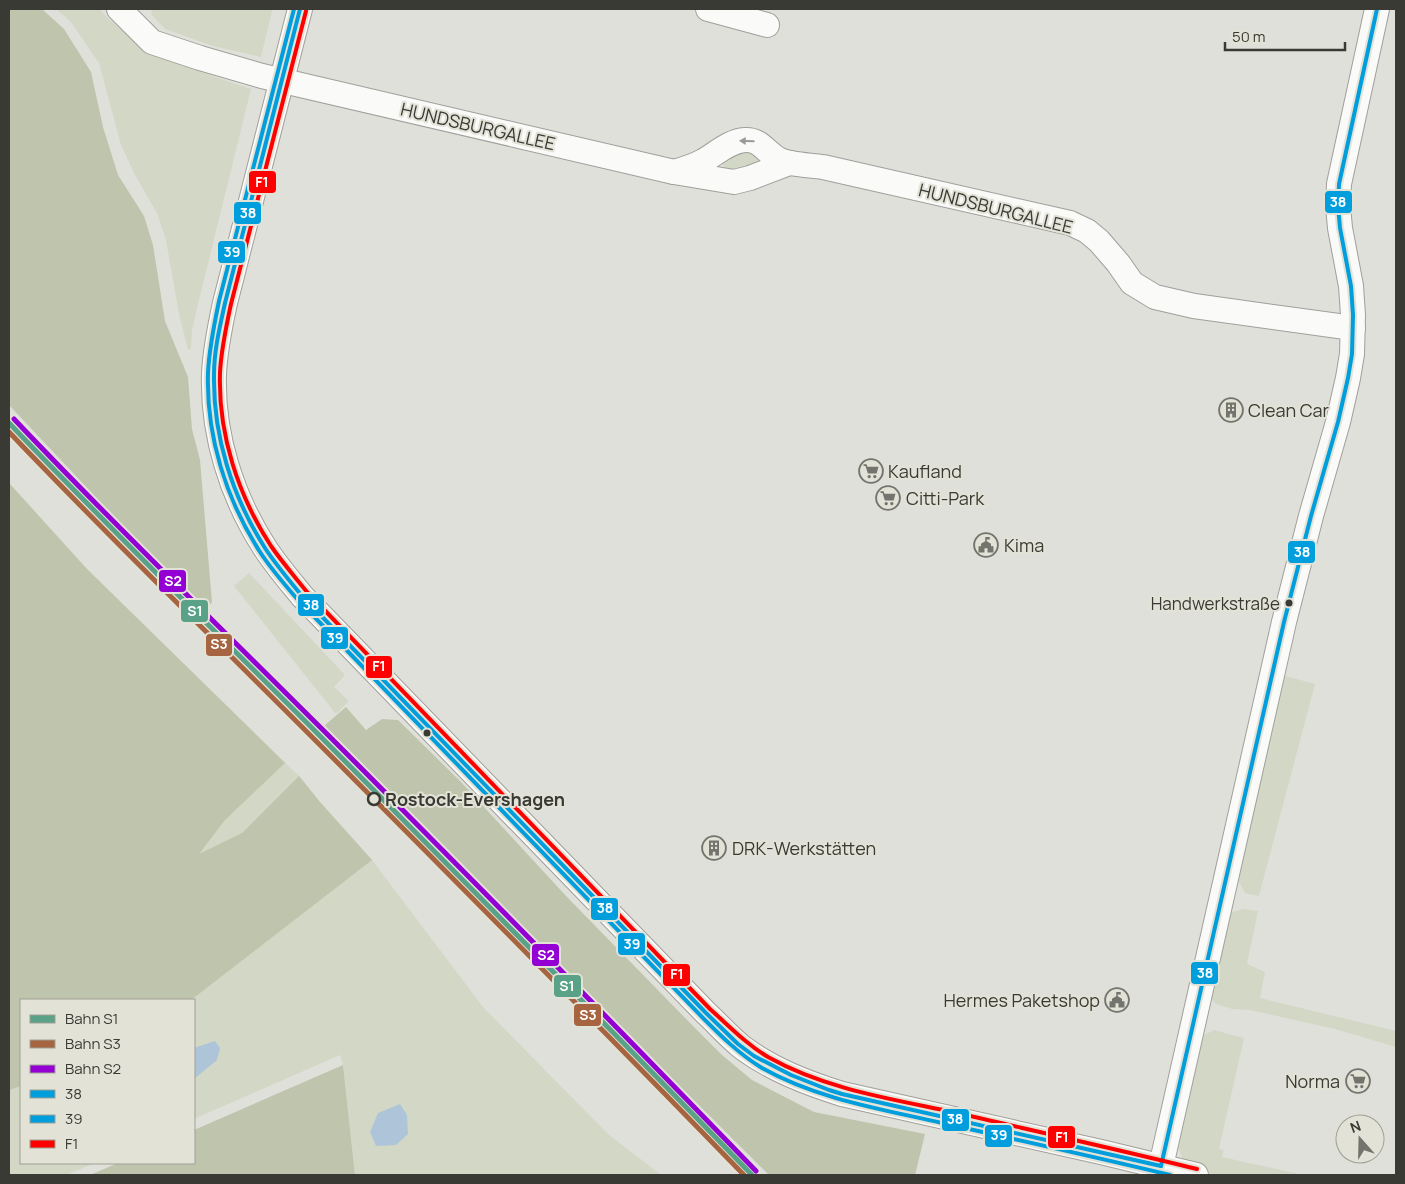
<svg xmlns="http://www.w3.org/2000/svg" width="1405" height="1184" font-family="Manrope,sans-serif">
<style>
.green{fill:#d3d7c5}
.forest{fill:#bec5ac}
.water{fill:#aec5d9}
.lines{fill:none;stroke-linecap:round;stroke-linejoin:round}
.minor-casing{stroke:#a09f9b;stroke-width:26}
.minor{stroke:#fafaf9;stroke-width:24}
.bus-1-casing{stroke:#e3e2d7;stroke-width:8}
.bus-2-casing{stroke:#e3e2d7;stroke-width:8}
.bus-3-casing{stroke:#e3e2d7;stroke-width:8}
.bus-1{stroke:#009edd;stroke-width:4}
.bus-2{stroke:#009edd;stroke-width:4}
.bus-3{stroke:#f00;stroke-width:4}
.rail-1-casing{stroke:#e3e2d7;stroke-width:9}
.rail-2-casing{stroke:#e3e2d7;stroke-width:9}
.rail-3-casing{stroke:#e3e2d7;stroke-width:9}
.rail-1{stroke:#59a187;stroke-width:5}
.rail-2{stroke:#a66540;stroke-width:5}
.rail-3{stroke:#9400d3;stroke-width:5}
.oneway{fill:#9a9a97}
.bus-dot{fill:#3a3a35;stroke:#e3e2d7;stroke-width:2}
.stop-dot{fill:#e3e2d7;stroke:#3a3a35;stroke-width:2.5}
.labels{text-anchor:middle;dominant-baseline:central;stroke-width:4;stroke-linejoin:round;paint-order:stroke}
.bus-label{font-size:17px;fill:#3a3a35;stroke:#e3e2d7;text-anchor:end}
.street-label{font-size:18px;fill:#3a3a35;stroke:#e3e2d7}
.poi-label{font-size:18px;fill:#3a3a35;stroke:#e3e2d7;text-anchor:start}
.stop-label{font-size:18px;font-weight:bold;fill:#3a3a35;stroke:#e3e2d7;text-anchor:start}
.line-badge{stroke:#e3e2d7;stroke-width:2}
.badge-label{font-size:14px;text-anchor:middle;font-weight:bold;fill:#fff}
</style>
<rect width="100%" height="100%" fill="#e0e0da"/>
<g class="green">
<path d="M56,9H99C140,54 194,70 251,89L198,304L192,330L191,348L188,350L179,314L166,240L157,213L135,175L121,145L99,63L71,22Z"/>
<path d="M152,9H271L272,11L261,57L213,46L165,29L151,14Z"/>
<path d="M742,145L760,155L759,164L743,172L725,169L721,160Z"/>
<path d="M9,483L87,569L299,776L320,802L372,860L483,1007L608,1134L661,1175H355L343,1065L340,1055L194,1119V1000H21V1163H95L66,1175H9Z"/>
<path d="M249,573L345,675L334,687L349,701L336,714L234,586Z"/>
<path d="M1282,675L1315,684L1259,896L1245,893L1240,884L1236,875Z"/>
<path d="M1244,909L1258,911L1247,964L1265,972L1260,998L1396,1031V1047L1335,1029L1250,1010L1232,1009L1216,1004L1210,997L1227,919L1232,912Z"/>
<path d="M1214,1030L1244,1038L1219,1149L1224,1150L1222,1157L1304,1175H1219L1204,1172L1184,1161L1178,1148L1177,1137L1198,1040L1204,1035Z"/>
</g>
<g class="forest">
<path d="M9,9H42L64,29L91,72L103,127L118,175L144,216L153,245L165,321L188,377L192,429L200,460L212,602L205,613L9,405Z"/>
<path d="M9,483L87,569L285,763L225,820L199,854L242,833L299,776L320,802L372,860L191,1000H21V1086L9,1090Z"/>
<path d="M346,707L366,730L382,719L398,720L461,782L567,897L692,1025L722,1055L752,1080L814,1112L925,1134L915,1175H769L603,1010L324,726Z"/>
<path d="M343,1065L355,1175H90L118,1163H194V1130Z"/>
</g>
<g class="water">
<path d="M215,1041L220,1048L217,1060L194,1079V1048Z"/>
<path d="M400,1104L407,1115L408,1134L396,1145L376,1146L370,1132L378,1113Z"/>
</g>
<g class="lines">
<g class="minor-casing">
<g id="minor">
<path d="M119,9L152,42L200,58L262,76L674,172L734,182L750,178L789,163"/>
<path d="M300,9L225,303C220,326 215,350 214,374C212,435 232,497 265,548C276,565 289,580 302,596L706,1013C718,1024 730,1038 743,1048C773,1070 807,1083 842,1094L1101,1152L1196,1175"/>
<path d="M708,9L767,25"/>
<path d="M674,172C684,169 694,166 703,161C716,154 729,141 745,140C760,139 766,152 778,159C789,165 810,165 823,167L1070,223L1087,231L1099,241L1118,263L1132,283L1155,297L1194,306L1353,328"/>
<path d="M1161,1166L1284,622L1311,516L1338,422L1348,378L1352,354L1353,315L1351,286L1340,228L1338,206L1339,184L1377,9"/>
</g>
</g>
<use href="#minor" class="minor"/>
<g class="bus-1-casing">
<g id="bus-1">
<path d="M300,9L225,303C220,326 214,350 214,375C213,436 232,496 265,548C276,565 289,580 302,596L706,1013L738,1044L754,1056L791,1075L829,1090L842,1094L1161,1166"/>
<path d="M1161,1166L1284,622L1311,516L1338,422L1348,378L1352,354L1353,315L1351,286L1340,228L1338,206L1339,184L1377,9"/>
</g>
</g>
<g class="bus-2-casing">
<path id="bus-2" d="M294,9L219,301C214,325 209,349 208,373C206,436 226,499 260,552C271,569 285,585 298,600L702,1017C721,1036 739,1054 762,1068C817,1099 881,1109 942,1123C1018,1140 1095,1157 1170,1175"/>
</g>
<g class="bus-3-casing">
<path id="bus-3" d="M306,11L231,304C226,327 221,350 220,373C218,434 238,495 271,546C282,562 295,577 307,592L710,1009C729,1026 746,1044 768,1057C825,1089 891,1099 953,1112C1035,1131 1116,1149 1197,1169"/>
</g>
<use href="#bus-1" class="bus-1"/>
<use href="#bus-2" class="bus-2"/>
<use href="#bus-3" class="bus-3"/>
<g class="rail-1-casing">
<path id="rail-1" d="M9,423C109,528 213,629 316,732C462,879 608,1026 752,1175"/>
</g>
<g class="rail-2-casing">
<path id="rail-2" d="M9,432C108,536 211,636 312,737C457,882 601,1028 744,1175"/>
</g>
<g class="rail-3-casing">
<path id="rail-3" d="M14,419C113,524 218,625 321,728C467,874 612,1022 756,1171"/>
</g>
<use href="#rail-1" class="rail-1"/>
<use href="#rail-2" class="rail-2"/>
<use href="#rail-3" class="rail-3"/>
</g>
<defs><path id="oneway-solid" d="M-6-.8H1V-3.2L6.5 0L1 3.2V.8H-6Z" transform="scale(1.25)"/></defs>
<use class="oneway" href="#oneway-solid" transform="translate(747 141) rotate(-178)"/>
<defs>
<g id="building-ring" transform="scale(1.25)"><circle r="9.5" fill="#e3e2d7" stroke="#74746f" stroke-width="1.5"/><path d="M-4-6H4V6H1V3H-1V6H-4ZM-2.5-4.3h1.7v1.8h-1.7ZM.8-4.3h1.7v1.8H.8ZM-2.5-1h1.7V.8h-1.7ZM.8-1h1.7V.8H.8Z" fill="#74746f"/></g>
<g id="supermarket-ring" transform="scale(1.25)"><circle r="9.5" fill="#e3e2d7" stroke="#74746f" stroke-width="1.5"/><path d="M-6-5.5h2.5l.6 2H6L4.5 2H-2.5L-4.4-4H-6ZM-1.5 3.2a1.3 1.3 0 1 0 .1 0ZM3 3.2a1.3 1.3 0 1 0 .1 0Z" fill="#74746f"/></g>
<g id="civic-ring" transform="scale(1.25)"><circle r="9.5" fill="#e3e2d7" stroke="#74746f" stroke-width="1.5"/><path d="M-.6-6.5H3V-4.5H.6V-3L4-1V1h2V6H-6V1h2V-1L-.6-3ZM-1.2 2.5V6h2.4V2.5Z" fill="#74746f"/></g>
</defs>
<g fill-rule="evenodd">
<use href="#building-ring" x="1231" y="410"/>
<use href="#supermarket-ring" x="871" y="471"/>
<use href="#supermarket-ring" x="888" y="498"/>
<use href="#civic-ring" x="986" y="545"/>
<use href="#building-ring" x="714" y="848"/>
<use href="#civic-ring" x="1117" y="1000"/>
<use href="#supermarket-ring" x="1358" y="1081"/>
</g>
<g class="bus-dot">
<circle cx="1289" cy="603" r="4.5"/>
<circle cx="427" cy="733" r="4.5"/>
</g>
<circle class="stop-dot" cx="374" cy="799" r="6"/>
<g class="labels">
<g class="bus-label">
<text x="1280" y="603">Handwerkstraße</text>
</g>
<g class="street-label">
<text transform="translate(478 126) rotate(13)">HUNDSBURGALLEE</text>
<text transform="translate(996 208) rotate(14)">HUNDSBURGALLEE</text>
</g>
<g class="poi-label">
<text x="1248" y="410">Clean Car</text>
<text x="888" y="471">Kaufland</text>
<text x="906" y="498">Citti-Park</text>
<text x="1004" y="545">Kima</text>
<text x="732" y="848">DRK-Werkstätten</text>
<text x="1100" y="1000" text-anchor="end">Hermes Paketshop</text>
<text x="1340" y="1081" text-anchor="end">Norma</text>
</g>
<g class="stop-label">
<text x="385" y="799">Rostock-Evershagen</text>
</g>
</g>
<g class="line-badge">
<rect x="248" y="170" width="29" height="24" rx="5" fill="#f00"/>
<rect x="1324" y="190" width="29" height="24" rx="5" fill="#009edd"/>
<rect x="233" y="201" width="29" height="24" rx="5" fill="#009edd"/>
<rect x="217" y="240" width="29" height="24" rx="5" fill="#009edd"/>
<rect x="1287" y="540" width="29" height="24" rx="5" fill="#009edd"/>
<rect x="158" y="569" width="29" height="24" rx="5" fill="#9400d3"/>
<rect x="297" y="593" width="28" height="24" rx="5" fill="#009edd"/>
<rect x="180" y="599" width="29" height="24" rx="5" fill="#59a187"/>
<rect x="320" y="626" width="29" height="24" rx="5" fill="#009edd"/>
<rect x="205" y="633" width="28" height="24" rx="5" fill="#a66540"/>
<rect x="365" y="655" width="28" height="24" rx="5" fill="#f00"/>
<rect x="590" y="897" width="29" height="24" rx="5" fill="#009edd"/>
<rect x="617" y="932" width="29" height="24" rx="5" fill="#009edd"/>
<rect x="531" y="943" width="29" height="24" rx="5" fill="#9400d3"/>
<rect x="1190" y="961" width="29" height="24" rx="5" fill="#009edd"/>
<rect x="662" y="963" width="29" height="24" rx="5" fill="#f00"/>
<rect x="553" y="974" width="29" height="24" rx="5" fill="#59a187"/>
<rect x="573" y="1003" width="29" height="24" rx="5" fill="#a66540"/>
<rect x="941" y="1108" width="29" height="24" rx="5" fill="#009edd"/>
<rect x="984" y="1124" width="29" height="24" rx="5" fill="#009edd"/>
<rect x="1047" y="1125" width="29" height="24" rx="5" fill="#f00"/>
</g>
<g class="badge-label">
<text x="262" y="187">F1</text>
<text x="1338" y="207">38</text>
<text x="248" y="218">38</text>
<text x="232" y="257">39</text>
<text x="1302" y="557">38</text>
<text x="173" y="586">S2</text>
<text x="311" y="610">38</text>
<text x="195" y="616">S1</text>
<text x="335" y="643">39</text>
<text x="219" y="649">S3</text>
<text x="379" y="671">F1</text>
<text x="605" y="913">38</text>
<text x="632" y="949">39</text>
<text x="546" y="960">S2</text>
<text x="1205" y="978">38</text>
<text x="677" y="979">F1</text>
<text x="567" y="991">S1</text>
<text x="588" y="1020">S3</text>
<text x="955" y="1124">38</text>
<text x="999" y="1140">39</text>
<text x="1062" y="1142">F1</text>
</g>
<rect width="1405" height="1184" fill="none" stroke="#3a3a35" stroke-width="20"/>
<rect x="20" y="999" width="175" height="165" fill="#e3e2d7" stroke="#9f9f96"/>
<rect x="30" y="1015" width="25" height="8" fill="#59a187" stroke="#9f9f96"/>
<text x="65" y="1024" font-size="15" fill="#3a3a35">Bahn S1</text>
<rect x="30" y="1040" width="25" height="8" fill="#a66540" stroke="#9f9f96"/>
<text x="65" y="1049" font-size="15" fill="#3a3a35">Bahn S3</text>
<rect x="30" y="1065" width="25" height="8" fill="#9400d3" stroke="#9f9f96"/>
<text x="65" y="1074" font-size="15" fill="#3a3a35">Bahn S2</text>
<rect x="30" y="1090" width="25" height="8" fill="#009edd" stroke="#9f9f96"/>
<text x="65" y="1099" font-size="15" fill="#3a3a35">38</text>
<rect x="30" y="1115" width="25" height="8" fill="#009edd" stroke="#9f9f96"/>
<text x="65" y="1124" font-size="15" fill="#3a3a35">39</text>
<rect x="30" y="1140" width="25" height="8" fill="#ff0000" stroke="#9f9f96"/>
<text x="65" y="1149" font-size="15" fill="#3a3a35">F1</text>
<g transform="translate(1360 1139) rotate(340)"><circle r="24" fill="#e3e2d7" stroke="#9f9f96"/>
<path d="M0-4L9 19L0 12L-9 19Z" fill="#74746f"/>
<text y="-8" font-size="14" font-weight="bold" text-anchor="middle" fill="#3a3a35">N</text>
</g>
<path d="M1225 42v8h120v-8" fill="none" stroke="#3a3a35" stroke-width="2.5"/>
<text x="1232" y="42" font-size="15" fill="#3a3a35" stroke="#e3e2d7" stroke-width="4" paint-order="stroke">50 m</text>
</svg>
